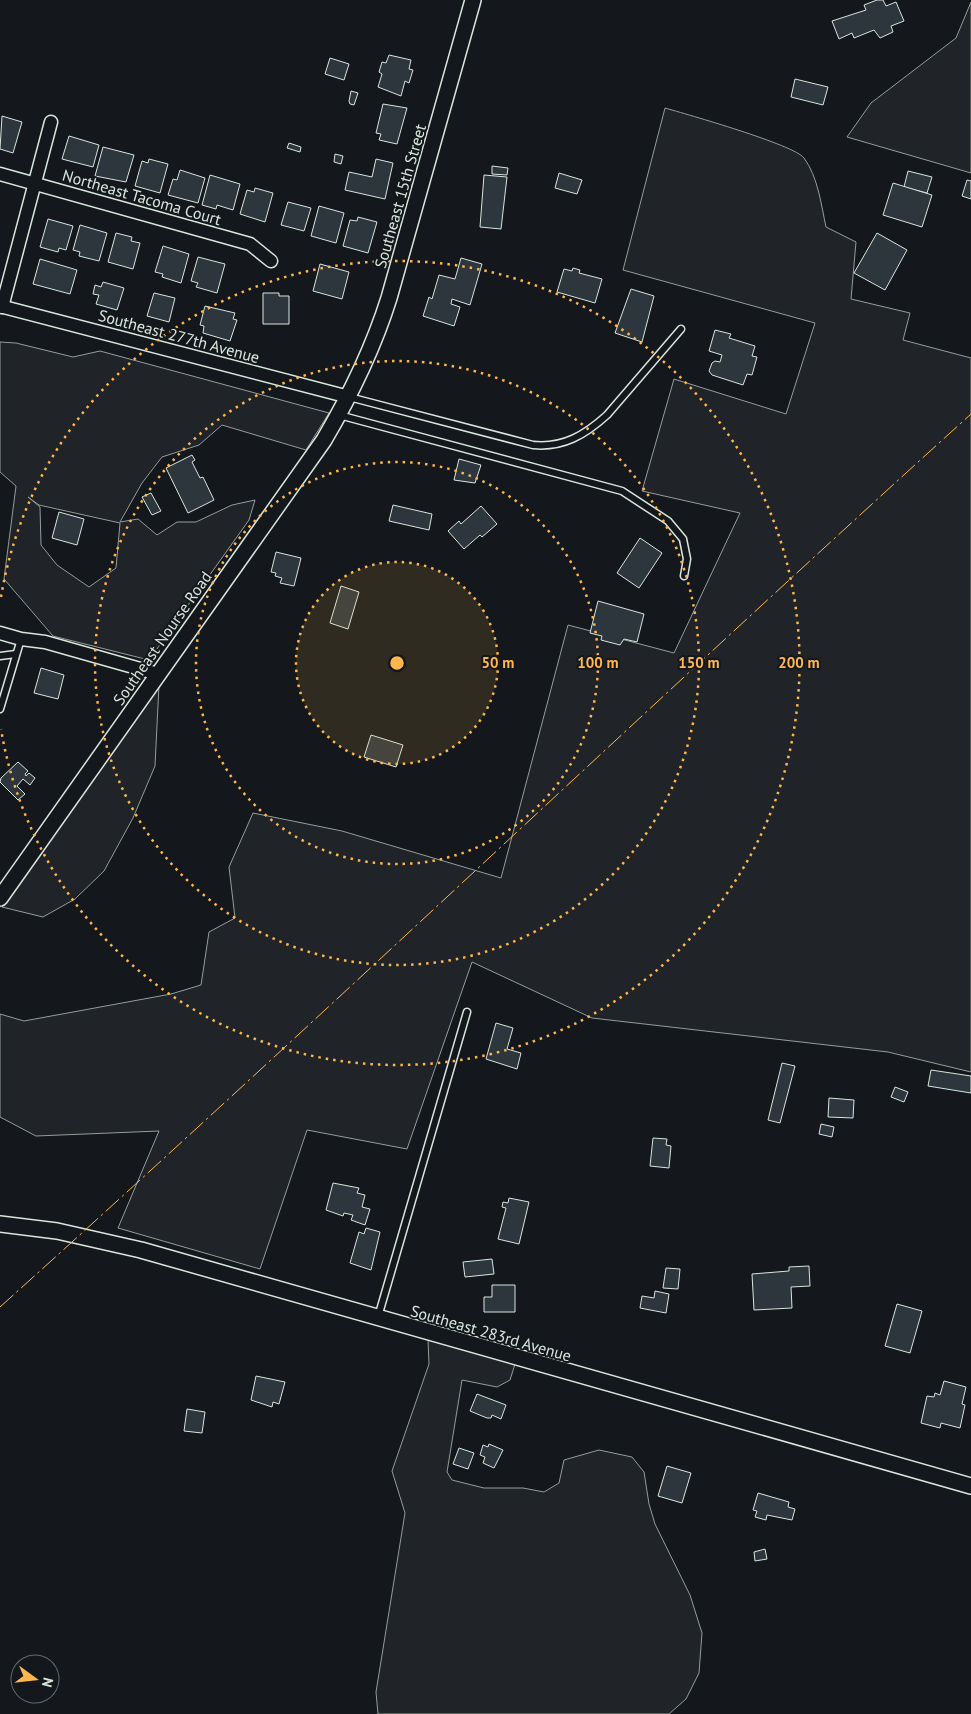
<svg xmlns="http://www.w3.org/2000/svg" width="971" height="1714" font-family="'PT Sans',sans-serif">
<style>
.green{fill:#202428;stroke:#939e99;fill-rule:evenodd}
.building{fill:#2c363c;stroke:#d8e6dc}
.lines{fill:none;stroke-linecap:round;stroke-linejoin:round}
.service-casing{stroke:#d8e6dc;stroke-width:9}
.minor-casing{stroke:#d8e6dc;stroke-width:15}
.tertiary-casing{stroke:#d8e6dc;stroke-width:18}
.service{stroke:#14181c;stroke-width:6}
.minor{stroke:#14181c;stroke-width:12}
.tertiary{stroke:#14181c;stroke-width:15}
.power{stroke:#ffb74d;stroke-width:1;stroke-dasharray:18 4 2.5 4;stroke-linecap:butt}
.ring{fill:none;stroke:#ffb74d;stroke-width:2.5;stroke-dasharray:2.5 5}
.labels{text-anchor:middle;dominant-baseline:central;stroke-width:4;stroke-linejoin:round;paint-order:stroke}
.street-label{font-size:16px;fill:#d8e6dc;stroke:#14181c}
.centre{fill:#ffb74d;stroke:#14181c;stroke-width:2.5}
.ring-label{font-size:15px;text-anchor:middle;font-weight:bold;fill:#ffb74d;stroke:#14181c;stroke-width:4;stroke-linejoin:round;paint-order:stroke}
</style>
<rect width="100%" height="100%" fill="#14181c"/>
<g class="green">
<path d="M971,2V173L847,137L871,103L956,38Z"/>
<path d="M665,108C686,114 795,145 804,158C818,177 821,204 826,227L856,242L851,299L910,313L903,340L971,358V1072L888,1052L592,1018L472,962L407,1149L307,1130L260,1269L118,1228L159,1131L36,1136L0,1117V1014L24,1021L171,994L201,985L209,932L235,918L229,867L253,813L342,831L501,878L568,625L674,653L740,513L642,491L674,379L786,414L815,323L623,270Z"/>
<path d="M0,342L16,343L73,357L100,351L329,413L306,450L222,425L199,445L162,457L142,483L120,522L138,519L157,535L177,522H196L232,505L255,500L249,520L149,660L53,636L4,579L16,486L0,472ZM28,497L39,505L120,523L116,568L89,587L57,565L41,545L40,507Z"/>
<path d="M159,685L155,766L133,818L104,871L75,899L43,917L2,907Z"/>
<path d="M428,1340L515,1364L510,1380L497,1387L462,1380L447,1472L452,1480L484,1488H523L544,1492L559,1483L564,1460L599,1450L632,1457L644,1472L649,1504L655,1524L690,1595L702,1633L699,1673L686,1699L669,1714H378L376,1692L405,1513L392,1471L429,1364Z"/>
</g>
<g class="building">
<path d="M877,0H883L886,6L896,2L904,21L891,26L893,32L880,38L874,30L854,38L852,33L839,39L832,21L866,10L864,5Z"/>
<path d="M389,55L411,60L409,69L413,70L409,83L405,81L401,96L378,87L382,74L379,72L382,62L386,63Z"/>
<path d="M330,58L349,64L344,80L325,74Z"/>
<path d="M795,79L828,87L823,105L791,97Z"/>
<path d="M351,91L358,93L354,105L350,104L349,101Z"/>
<path d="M383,104L407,108L397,144L379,140L381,134L376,133Z"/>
<path d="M2,116L22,122L13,153L0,149Z"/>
<path d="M69,136L99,145L93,167L62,159Z"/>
<path d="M289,143L301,147L300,152L287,148Z"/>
<path d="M103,147L134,155L126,182L95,176Z"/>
<path d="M335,154L343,156L341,164L334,162Z"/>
<path d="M149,159L168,164L160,193L135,186L142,161L148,163Z"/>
<path d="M376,159L393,163L385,199L345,190L349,172L372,177Z"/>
<path d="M492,166L508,168L507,175L492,174Z"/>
<path d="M180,170L205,178L198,203L168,195L173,179L177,180Z"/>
<path d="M908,171L932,177L927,193L904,187Z"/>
<path d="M559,173L582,180L577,194L555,188Z"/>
<path d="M210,175L240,184L233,210L217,205L216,209L202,205Z"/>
<path d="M484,175L507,177L501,229L480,227Z"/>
<path d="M967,180L971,181V199L962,196Z"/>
<path d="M893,183L932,195L922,227L883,215Z"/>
<path d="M255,188L273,193L265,222L240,214L247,190L254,192Z"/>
<path d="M288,202L311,208L304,231L281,225Z"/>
<path d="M319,206L344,213L336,243L311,236Z"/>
<path d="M358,217L377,222L368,253L343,246L350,220L357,221Z"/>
<path d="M48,219L73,226L66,250L59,248L58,252L40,247Z"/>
<path d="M80,225L107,233L99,261L79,256L80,252L73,250Z"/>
<path d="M116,233L132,237L131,241L140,243L133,269L108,262Z"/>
<path d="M877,233L907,250L885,290L854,273Z"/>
<path d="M163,246L189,254L181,283L162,277L163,274L155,272Z"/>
<path d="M198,257L225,264L217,293L196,287L198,283L191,281Z"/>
<path d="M461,258L482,264L470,305L452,299L451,304L460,307L454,326L423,316L429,297L432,299L439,275L455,279Z"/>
<path d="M40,259L77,270L70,294L33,284Z"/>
<path d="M320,264L349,272L342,299L313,291Z"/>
<path d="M573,268L580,270L579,273L602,279L595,303L557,292L564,269L572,271Z"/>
<path d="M103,282L124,288L117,310L96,304L99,295L93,294L95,285L101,287Z"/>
<path d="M631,289L654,296L642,342L615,333Z"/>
<path d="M154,293L175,298L169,322L147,316Z"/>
<path d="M263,293H279V296H289V324H263Z"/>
<path d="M205,306L235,313L233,319L237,320L230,341L203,333L204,326L200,325Z"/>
<path d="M715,330L731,334L729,338L755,346L752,356L757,357L752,375L747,374L743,385L712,375L709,371L712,363L715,361L720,362L722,355L709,351Z"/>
<path d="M192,455L195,460L192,462L200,478L203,477L214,500L188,513L166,468Z"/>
<path d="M459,459L481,465L475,483L454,480Z"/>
<path d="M151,493L161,511L152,515L142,497Z"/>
<path d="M393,505L432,514L429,530L389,521Z"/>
<path d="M481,506L497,524L482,537L480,535L464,549L448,531L459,521L461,524Z"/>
<path d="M59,512L84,519L77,545L52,538Z"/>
<path d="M640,538L662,553L639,588L617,573Z"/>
<path d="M276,552L301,558L294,586L280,583L282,578L275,576L276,573L271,572Z"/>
<path d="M341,586L359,592L348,629L330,623Z"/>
<path d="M598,601L644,614L637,642L624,639L620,645L601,640L602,636L590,633Z"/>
<path d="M41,668L64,675L58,699L34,693Z"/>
<path d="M371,735L403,745L396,767L364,757Z"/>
<path d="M18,762L28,771L25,774L26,776L29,773L35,778L30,785L23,779L17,786L25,794L18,800L0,782L1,778Z"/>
<path d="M496,1023L513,1028L507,1049L521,1053L517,1069L486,1059Z"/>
<path d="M782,1063L795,1066L780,1123L768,1120Z"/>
<path d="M931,1070L971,1076V1093L928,1086Z"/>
<path d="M895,1087L908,1092L904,1102L891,1097Z"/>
<path d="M829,1098L854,1100L853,1118L828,1117Z"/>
<path d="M821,1124L834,1127L832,1137L819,1134Z"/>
<path d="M653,1138L667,1139L666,1145L671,1146L669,1168L650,1166Z"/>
<path d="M333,1183L359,1188L357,1193L365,1195L362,1207L370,1209L365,1225L351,1220L353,1215L344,1213L343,1216L326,1210Z"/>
<path d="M509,1198L529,1202L519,1244L498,1239L506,1208L502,1207L503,1202L508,1203Z"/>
<path d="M366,1228L380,1232L371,1270L350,1263L359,1232L364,1234Z"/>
<path d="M492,1259L494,1274L465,1277L463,1262Z"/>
<path d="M809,1266L810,1286L791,1287L792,1308L754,1310L752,1274L789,1271V1267Z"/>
<path d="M666,1268L680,1269L678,1289L663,1288Z"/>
<path d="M492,1285H515V1312H484V1297H492Z"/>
<path d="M655,1291L669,1294L666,1313L640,1308L642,1296L654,1298Z"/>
<path d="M897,1304L922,1311L910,1353L885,1346Z"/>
<path d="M256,1376L285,1382L279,1404L273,1402L272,1407L251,1400Z"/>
<path d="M944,1381L966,1387L962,1404L965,1405L960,1428L941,1423L940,1428L921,1423L927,1396L934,1397L935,1393L940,1395Z"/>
<path d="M477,1394L506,1405L501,1419L492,1415L491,1418H487L470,1411Z"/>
<path d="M187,1409L205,1412L202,1433L184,1431Z"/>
<path d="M489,1444L503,1450L494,1468L483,1463L485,1457L480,1455L483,1445L488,1447Z"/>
<path d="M459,1448L474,1453L468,1469L453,1464Z"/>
<path d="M667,1466L691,1473L682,1503L658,1496Z"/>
<path d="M758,1493L789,1502L788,1507L795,1509L792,1520L767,1515L766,1520L755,1517L757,1511L753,1510Z"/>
<path d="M765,1549L767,1559L755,1561L754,1552Z"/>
</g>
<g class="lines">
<g class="service-casing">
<g id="service">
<path d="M349,397L533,445C563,448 585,435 607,415L681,329"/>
<path d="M339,415L622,491L668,521L683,539L687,559L684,576"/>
<path d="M0,656L16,654"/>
<path d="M0,709L21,639"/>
<path d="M378,1317L467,1012"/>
</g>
</g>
<g class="minor-casing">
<g id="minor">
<path d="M0,174L250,244L271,261"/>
<path d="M0,306L349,397"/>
<path d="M2,307L51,122"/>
<path d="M0,633L21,639L45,642L158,674"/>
</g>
</g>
<g class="tertiary-casing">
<g id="tertiary">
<path d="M0,898L324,440C351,394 373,349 389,298L473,0"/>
<path d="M0,1224L57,1231L141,1250L971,1486"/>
</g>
</g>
<use href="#service" class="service"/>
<use href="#minor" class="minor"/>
<use href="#tertiary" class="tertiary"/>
<path class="power" d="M0,1307C327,1013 645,709 971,414"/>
</g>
<circle cx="397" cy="663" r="101" fill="#ffb74d" fill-opacity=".12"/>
<g class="ring">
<circle cx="397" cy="663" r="101"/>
<circle cx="397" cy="663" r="201"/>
<circle cx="397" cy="663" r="302"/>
<path d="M1 597A402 402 0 1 1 1 729"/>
</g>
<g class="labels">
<g class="street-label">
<text transform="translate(400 196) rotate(-74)">Southeast 15th Street</text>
<text transform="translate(142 197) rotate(16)">Northeast Tacoma Court</text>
<text transform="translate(179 336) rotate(15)">Southeast 277th Avenue</text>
<text transform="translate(162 638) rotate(-55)">Southeast Nourse Road</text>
<text transform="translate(491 1333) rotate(16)">Southeast 283rd Avenue</text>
</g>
</g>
<circle cx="397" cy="663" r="8" class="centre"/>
<g class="ring-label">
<text x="498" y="668">50 m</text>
<text x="598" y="668">100 m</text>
<text x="699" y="668">150 m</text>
<text x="799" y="668">200 m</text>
</g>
<g transform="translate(35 1679) rotate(105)"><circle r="24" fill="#14181c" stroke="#626a69"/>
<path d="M0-4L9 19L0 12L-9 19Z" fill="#ffb74d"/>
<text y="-8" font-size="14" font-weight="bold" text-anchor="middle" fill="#d8e6dc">N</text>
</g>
</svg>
